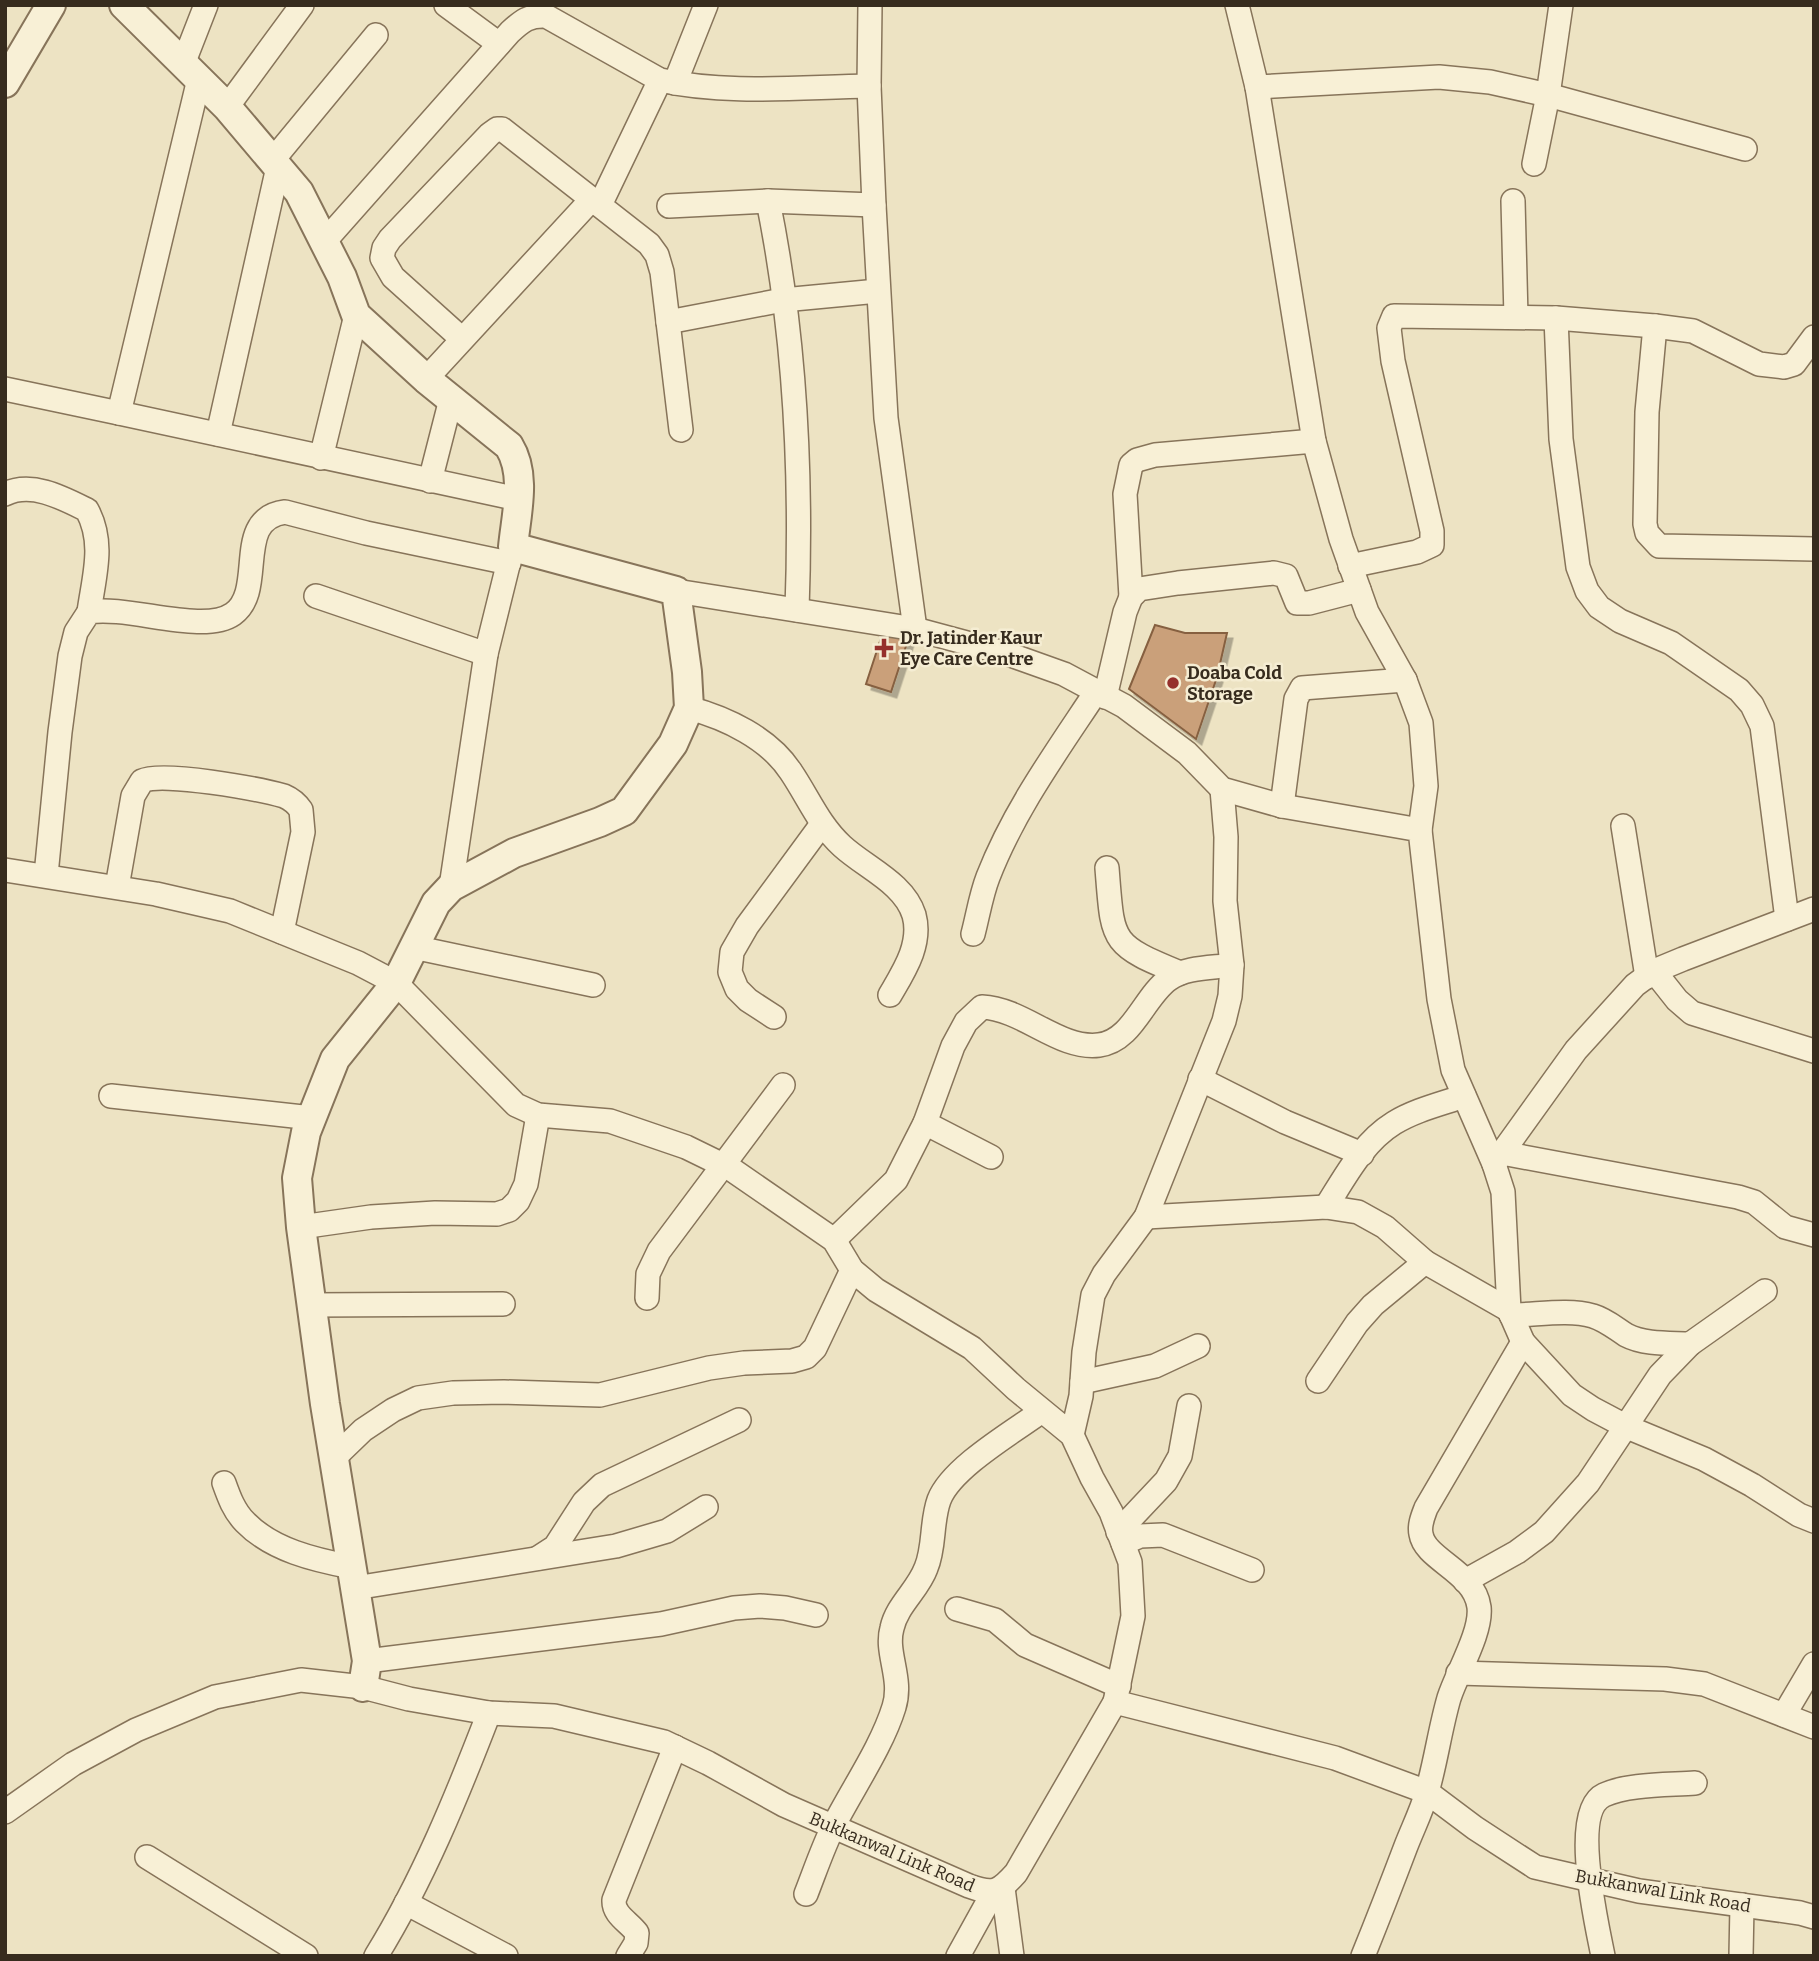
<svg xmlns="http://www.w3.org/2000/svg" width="1819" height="1961" font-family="Bitter,serif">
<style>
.building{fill:#caa07a;stroke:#866041;stroke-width:2;filter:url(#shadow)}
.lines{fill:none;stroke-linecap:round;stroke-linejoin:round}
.minor-casing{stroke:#87745a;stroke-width:26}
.tertiary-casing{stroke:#87745a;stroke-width:32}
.minor{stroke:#f8f0d6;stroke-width:23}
.tertiary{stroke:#f8f0d6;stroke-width:28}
.poi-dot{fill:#95302c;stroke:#f5edd3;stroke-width:2.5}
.labels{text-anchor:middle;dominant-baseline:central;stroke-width:5;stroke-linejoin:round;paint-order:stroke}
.poi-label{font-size:18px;font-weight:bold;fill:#372c1e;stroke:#f5edd3;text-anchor:start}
.street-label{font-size:18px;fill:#372c1e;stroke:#f5edd3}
</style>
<defs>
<filter id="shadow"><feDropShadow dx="5.5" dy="5.5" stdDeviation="0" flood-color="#0004"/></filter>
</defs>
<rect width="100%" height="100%" fill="#ede3c3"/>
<g class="building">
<path d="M1155,625L1185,633H1227L1217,677L1196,739L1129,689Z"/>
<path d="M884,629L909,637L891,692L866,684Z"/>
</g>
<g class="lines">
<g class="minor-casing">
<g id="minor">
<path d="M446,5L499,44"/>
<path d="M870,5L869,86L874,205L886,418L915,629"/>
<path d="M1237,5L1257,87L1314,441L1341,539L1367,612L1405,680L1421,723L1426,786L1420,830"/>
<path d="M183,64L206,5"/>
<path d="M199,79L119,413L518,499"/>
<path d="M675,83L706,5"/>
<path d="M1257,87L1439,77L1490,82L1548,95L1745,149"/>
<path d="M227,107L302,5"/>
<path d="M272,161L376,35"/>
<path d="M1534,164L1548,95L1561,5"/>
<path d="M768,201C795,334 802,474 797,610"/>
<path d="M1513,201L1516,317"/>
<path d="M600,205L660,80"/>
<path d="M669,206L768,201L874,205"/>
<path d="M324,242L510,32C522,21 529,15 546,16L660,80C728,95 800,87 869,86"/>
<path d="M1556,318L1561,439L1578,567L1587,591L1599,607L1620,621L1671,643L1739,690L1752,705L1762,726L1787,919"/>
<path d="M668,322L783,300L878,291"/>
<path d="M1655,326L1647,412L1645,524L1647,533L1659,546L1814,549"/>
<path d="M462,339L393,277L382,258L384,248L390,239L490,134L497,129H502L649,244L657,255L662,272L681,430"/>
<path d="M426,379L591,200"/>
<path d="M5,389L119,413"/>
<path d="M218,434L278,167"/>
<path d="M321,458L356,315"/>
<path d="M430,481L451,399"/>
<path d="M5,494C32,481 63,498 87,510C105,543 94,576 89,612"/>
<path d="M1350,566L1417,552L1432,545V531L1393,361L1389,328L1394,316L1556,318L1655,326L1693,331L1759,364L1784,367L1794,364L1814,337"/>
<path d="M676,591L915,629L1008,654L1064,674L1124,706L1187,753L1222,789L1282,806L1420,830L1439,999L1453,1070L1494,1164L1503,1192L1509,1310L1523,1342L1572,1395L1593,1409L1627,1427L1704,1459L1752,1485L1799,1515L1814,1521"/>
<path d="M316,596L486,654"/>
<path d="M1131,597L1125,494L1131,465L1137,460L1155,455L1314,441"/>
<path d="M1105,697L1125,612L1131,597L1139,589L1178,583L1274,573L1286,576L1297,603H1309L1359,590"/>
<path d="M689,708C726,718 769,738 791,772C808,797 819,825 842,846C866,868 904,883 914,915C922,944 904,971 890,995"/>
<path d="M1282,806L1296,699L1302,688L1405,680"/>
<path d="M1623,826L1647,977"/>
<path d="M1107,868C1113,942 1109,944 1180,973"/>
<path d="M5,870L156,894L230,911L358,963L396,983L516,1105L538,1115L610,1121L686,1147L731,1169L834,1240L852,1270L876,1290L972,1348L1016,1389L1072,1435L1092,1478L1111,1512L1130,1562L1133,1616L1115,1702"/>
<path d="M46,875L60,732L70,656L76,632L89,612C128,605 203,635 233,614C267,590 232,519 285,512L366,533L509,563"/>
<path d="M117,887L133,796L142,781C162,771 259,789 284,796C291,799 297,804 301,810L303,832L282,932"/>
<path d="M451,887L486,654L512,549"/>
<path d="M973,934C978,915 981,895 988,877C1014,810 1057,751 1096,692"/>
<path d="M413,947L593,985"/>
<path d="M1654,971L1677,1000L1692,1013L1814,1051"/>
<path d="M774,1017L748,1000L737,989L730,972L732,952L747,926L822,824"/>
<path d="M1200,1079L1285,1122L1362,1154"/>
<path d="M111,1096L312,1118"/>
<path d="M925,1123L991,1157"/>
<path d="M1502,1153L1738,1197L1754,1202L1785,1227L1814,1235"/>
<path d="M1494,1164L1576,1050L1635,985L1654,971L1683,959L1814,909"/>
<path d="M1326,1207C1345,1177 1363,1142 1394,1123C1415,1110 1441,1104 1464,1096"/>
<path d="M1146,1217L1326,1207L1358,1212L1385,1227L1425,1262L1509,1310"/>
<path d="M301,1227L371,1217L435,1213L497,1214L509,1210L518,1201L526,1184L538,1115"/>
<path d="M834,1240L896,1180L925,1123L953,1046L966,1022L982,1007C1024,1009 1059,1050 1099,1045C1133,1041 1144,996 1169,979C1186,967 1212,968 1232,965"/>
<path d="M647,1298L648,1274L659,1251L783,1085"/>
<path d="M311,1305L503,1304"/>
<path d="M1511,1315C1537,1315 1568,1309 1593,1316C1606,1320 1615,1328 1626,1335C1645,1345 1670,1343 1690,1344"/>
<path d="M1318,1381L1357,1323L1373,1305L1425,1262"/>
<path d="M1082,1382L1155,1366L1198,1346"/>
<path d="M1072,1435L1081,1396L1084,1352L1093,1295L1104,1274L1146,1217L1224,1021L1230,996L1232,965L1225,901L1226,837L1222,789"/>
<path d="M335,1457L363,1430L393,1410L418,1398L453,1393L504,1392L600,1395L709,1368L744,1363L792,1361L806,1357L815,1348L852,1270"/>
<path d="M224,1483C229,1497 234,1511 245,1522C272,1550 315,1560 352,1567"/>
<path d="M1118,1532L1166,1481L1180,1456L1189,1406"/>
<path d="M1123,1543L1140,1536L1163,1535L1252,1570"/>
<path d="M538,1558L555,1547L584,1502L602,1485L739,1420"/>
<path d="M1465,1581L1517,1552L1544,1532L1588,1483L1660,1375L1690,1344L1765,1291"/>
<path d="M355,1588L616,1546L667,1531L706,1507"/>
<path d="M957,1609L995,1620L1025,1645L1119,1686"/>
<path d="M367,1661L661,1624L734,1608L760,1606L785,1608L816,1615"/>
<path d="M1458,1673L1665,1679L1704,1684L1814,1727"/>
<path d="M1784,1715L1814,1664"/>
<path d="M5,1812L73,1764L136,1730L215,1697L301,1680L363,1687L409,1699L489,1713L554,1716L664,1742L708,1763L784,1805L969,1886C994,1895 999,1892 1016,1873L1115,1702L1335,1758L1427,1792L1475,1828L1535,1867L1639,1891L1800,1913L1814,1917"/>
<path d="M147,1857L306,1956"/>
<path d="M1003,1888L1012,1956"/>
<path d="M806,1894C815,1871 823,1847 834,1825C853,1788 882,1746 894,1707C903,1678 885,1653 892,1628C897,1605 918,1590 926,1568C935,1547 931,1522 939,1500C951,1468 1013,1432 1042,1411"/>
<path d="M406,1903L506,1956"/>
<path d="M376,1956C423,1880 457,1796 489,1713"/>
<path d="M628,1956L636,1943L637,1933C629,1922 613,1915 614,1900L675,1747"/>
<path d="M958,1956L994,1891"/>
<path d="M1363,1956C1378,1919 1392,1883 1406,1846C1413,1828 1422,1810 1427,1792C1436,1761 1440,1729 1449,1698C1457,1673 1482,1632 1479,1607C1474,1571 1425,1560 1421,1534C1419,1525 1423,1516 1426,1508L1523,1342"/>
<path d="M1603,1956C1597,1925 1570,1811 1604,1795C1627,1784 1669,1785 1695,1783"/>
<path d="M1741,1956L1742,1905"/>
</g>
</g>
<g class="tertiary-casing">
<g id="tertiary">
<path d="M124,5L227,107L299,192L342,277L356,315L426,379L509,446C527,475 516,515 513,547L676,591L687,672L689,708L673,744L624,811L600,822L514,853L451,887L436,903L396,983L335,1059L306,1132L297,1178L301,1227L325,1404L367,1661L363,1687"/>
<path d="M5,83L51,5"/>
</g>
</g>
<use href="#minor" class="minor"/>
<use href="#tertiary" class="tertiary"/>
</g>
<g class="poi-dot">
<path d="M880.5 637.5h7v7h7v7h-7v7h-7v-7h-7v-7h7z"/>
<circle cx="1173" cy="683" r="7"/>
</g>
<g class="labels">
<g class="poi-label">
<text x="900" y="638">Dr. Jatinder Kaur<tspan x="900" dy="21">Eye Care Centre</tspan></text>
<text x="1187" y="673">Doaba Cold<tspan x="1187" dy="21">Storage</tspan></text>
</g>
<g class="street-label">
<text transform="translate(892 1852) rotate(23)">Bukkanwal Link Road</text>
<text transform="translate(1663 1891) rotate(10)">Bukkanwal Link Road</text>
</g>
</g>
<rect width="1819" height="1961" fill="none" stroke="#372c1e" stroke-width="14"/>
</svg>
